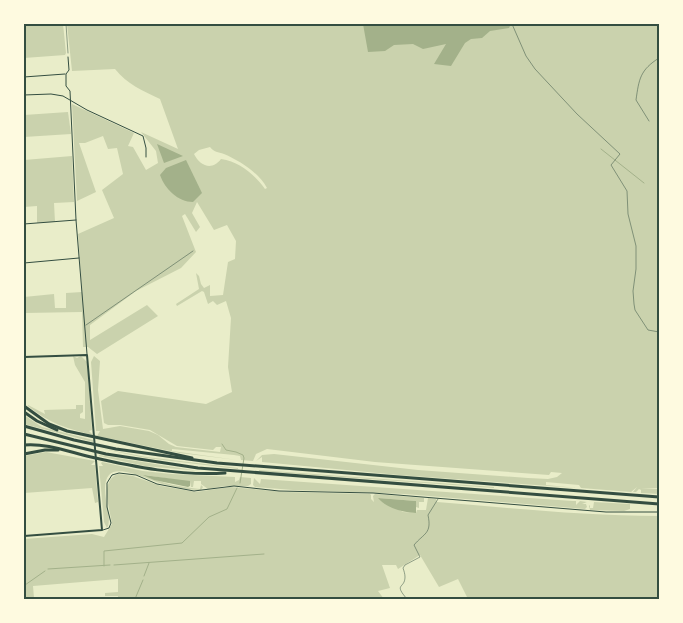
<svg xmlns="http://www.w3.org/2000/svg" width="683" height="623" font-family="Commissioner,sans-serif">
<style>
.green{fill:#cad2ad;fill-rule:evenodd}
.water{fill:#a3b18a}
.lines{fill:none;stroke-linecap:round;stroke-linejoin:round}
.stream{stroke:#a3b18a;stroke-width:1}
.path{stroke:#344e41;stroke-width:0.5}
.service{stroke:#344e41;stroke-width:0.5}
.minor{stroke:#344e41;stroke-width:1}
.tertiary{stroke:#344e41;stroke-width:2}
.motorway{stroke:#344e41;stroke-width:3}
.neatline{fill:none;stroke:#344e41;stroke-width:2}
</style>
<rect width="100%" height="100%" fill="#e9edc9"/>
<g class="green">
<path d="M24,24H63L66,53L65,55L24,58Z"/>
<path d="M67,24H659V488H641L659,489V494L641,493V490L639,489L636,492H633L637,487L631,492L581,488L579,485L546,482V485L577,488L399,475L262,462V457L256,461L262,455L274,454L418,470L528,478L548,479L557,477L562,473L551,472L549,475L375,462L267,449L256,454L253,461L241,460L240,456L234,455L172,449V451L237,460L180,453L97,436L100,431H96L91,362L94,356L100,361L98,390L103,429L120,426L149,431L158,435L169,444L176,447L220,452L221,447H216L213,450L177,446L150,430L120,425H108L104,423L101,401L118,391L206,404L232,392L228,367L231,318L226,301L217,305L213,301L208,304L204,292L202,291L177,306L176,304L199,289L196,273L199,276L201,284L204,288L210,285V296L223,295L228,262L235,259L236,241L227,225L214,230L197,202L192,213L200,227L196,232L185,214L182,216L196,252L181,268L136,291L90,325V340L147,305L158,316L97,354L88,347H83L82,312L24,313V297L54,294L55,308H66V293L82,292L78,234L114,218L102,190L123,174L117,148L108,149L103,136L85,143H79L96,192L77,201L72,104L134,133L128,146L133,147L146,170L158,163L156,151L141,132L178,149L160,99C143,91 127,84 115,69L72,71ZM210,147C214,152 218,152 224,154C240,161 258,172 267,188L265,189C254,174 240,162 221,159C212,171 200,166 194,154L199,150Z"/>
<path d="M68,112L71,134L24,137V115Z"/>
<path d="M72,156L74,202L54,203L55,222L37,223V206L24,207V160Z"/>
<path d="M73,356L77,358L81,356L87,362L92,430L89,431L93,435C65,428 51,424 28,406V405L45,414L44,410L76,409V405H83V412L80,414V418L85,419V382L75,365Z"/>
<path d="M24,415L42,427L93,440V442L24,424Z"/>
<path d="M98,448L147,457L238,468V469L146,458Z"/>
<path d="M46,452L95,461L91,465H95L98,502L95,503L92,488L24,493V456Z"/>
<path d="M99,455L199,471L145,466L99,456Z"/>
<path d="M102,462L143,471L171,474L235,477V482L239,480L240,477L251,478V484L248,486H224L208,489L201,484V481H194L193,487H191L190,482L145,475C161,484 183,487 200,489L201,485L203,487L201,490C189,490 176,487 163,484C151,481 119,464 109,475C98,488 114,517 107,528L104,522L99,466H103L101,463Z"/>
<path d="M259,470L494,487V488L259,471Z"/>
<path d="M118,474L133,476L161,486L196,492L230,487L285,492L370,494L371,495V499L374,502L373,496L375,494L424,498V502H419V508L416,507V501L378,498L403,512L416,513L417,510H426L428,498L436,499L437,502C511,508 585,516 659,516V599H468L458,579L439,587L420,555L398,569L396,565H382L390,588L378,591L384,599H118V596H105V593L118,592V579L33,586L34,598L24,599V539L92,534L104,537L112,524C110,509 99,481 118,474Z"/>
<path d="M254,478L260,484L261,479L573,501H576V505L580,501L587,502L582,504H586L587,507L585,509L405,494L293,490L255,487L253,485Z"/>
<path d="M594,502L630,504V509L624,511L590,510L589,506L590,505V508H593Z"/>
</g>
<g class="water">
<path d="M363,24H511L509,28L490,31L482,38L471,39L465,43L451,66L434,64L446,44L423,49L413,44L394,45L385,51L368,52Z"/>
<path d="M157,144L183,156L164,163Z"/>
<path d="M186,160L202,193L193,202C178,202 165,189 160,175L166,168Z"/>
<path d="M143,475L190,481V486L188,487L154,480Z"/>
<path d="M378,498L416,501V513C402,512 388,509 378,498Z"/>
</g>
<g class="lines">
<g class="stream">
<path d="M601,149L644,183"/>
<path d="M222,444L226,450L236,452L243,455L244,458L240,483"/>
<path d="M114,565L264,554"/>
<path d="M104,566V551L182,543L209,517L227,509L237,488"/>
<path d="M48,569L110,565"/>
<path d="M144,576L149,563"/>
<path d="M25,585L45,571"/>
<path d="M135,599L143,580"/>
</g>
<g class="path">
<path d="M66,24L68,53"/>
<path d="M512,24L526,56L535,69L577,114L620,154L611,165L627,191L628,214L636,246V269L633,291L634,304L635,310L648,330L659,332"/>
<path d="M649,121L636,100C639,79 640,70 659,58"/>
</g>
<g class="service">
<path d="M86,325L193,251"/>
<path d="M407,599C393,583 405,589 405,577C405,574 404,571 403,568L405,565L420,557L414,545C424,533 432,534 428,515L438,499"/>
</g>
<g class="minor">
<path d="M68,57L69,70L66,74V86L70,91L76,220L87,354"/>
<path d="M24,77L65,74"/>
<path d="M24,95L51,94L63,96L87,110L143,136L146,148V157"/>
<path d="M24,224L76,220"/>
<path d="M24,263L79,258"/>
<path d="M103,530L109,528L111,523L107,507V483L112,475L119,473L136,475L157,484L194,491L234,486L279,491L373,493L606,512H659"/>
</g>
<path class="tertiary" d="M24,357L87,355L102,530L24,536"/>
<g class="motorway">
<path d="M24,406L49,424L67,431L192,458"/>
<path d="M24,412L37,421L57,430"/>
<path d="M24,426L74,440L116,449L217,463L659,497"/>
<path d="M24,434L106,454L198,468L659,504"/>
<path d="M24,445C47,443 69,452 91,457C135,467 180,476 225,473"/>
<path d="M24,454L45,450H58"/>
</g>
</g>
<rect width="683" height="623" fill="none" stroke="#fefae0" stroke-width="50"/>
<rect x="25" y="25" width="633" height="573" class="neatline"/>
</svg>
